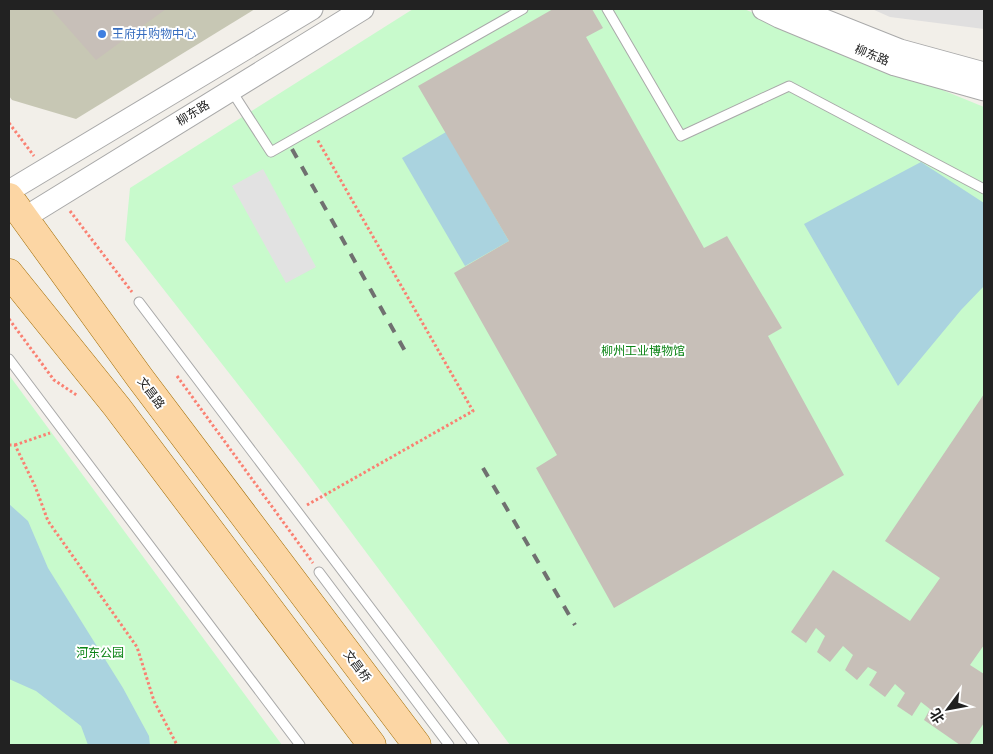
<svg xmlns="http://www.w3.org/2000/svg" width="993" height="754" font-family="Rubik,'Noto Sans SC',sans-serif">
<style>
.residential{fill:#e0dfdf}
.construction{fill:#c7c7b4}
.park{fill:#c8facc}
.parking{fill:#e2e2e2}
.water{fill:#aad3df}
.building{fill:#c7bfb8}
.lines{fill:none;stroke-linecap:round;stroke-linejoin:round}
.service-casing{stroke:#a9a9a9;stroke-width:11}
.tertiary-casing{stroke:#a9a9a9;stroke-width:23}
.primary-casing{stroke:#a06b00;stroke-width:29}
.path{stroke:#fa8072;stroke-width:3;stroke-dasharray:2.5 2.5;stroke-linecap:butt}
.service{stroke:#fff;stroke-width:9}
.tertiary{stroke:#fff;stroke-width:21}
.primary{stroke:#fcd6a4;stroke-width:28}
.rail{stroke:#707070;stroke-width:4;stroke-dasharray:10 10;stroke-linecap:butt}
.shop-dot{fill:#3f7fe0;stroke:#fff;stroke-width:2}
.labels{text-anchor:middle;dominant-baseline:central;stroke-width:4;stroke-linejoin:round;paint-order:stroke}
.shop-label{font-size:12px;fill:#366cbe;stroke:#fff;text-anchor:start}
.street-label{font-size:12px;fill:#222;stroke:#fff}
.park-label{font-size:12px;fill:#0c8416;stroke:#fff}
</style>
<rect width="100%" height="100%" fill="#f2efe9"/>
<path class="residential" d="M872,9H984V29L890,17Z"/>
<path class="construction" d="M9,9H255L76,119L12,100L9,96Z"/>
<g class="park">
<path d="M413,9H744L984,107V745H510L301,465L125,240L130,188Z"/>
<path d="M9,375L282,745H9Z"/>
</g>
<path class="parking" d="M263,169L316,267L286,283L232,186Z"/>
<g class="water">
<path d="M446,132L509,241L465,266L402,158Z"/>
<path d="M921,162L984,203V286L961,310L898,386L804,224Z"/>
<path d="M9,504L28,521L48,568L123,688L149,736L150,745H88L81,726L36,691L9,679Z"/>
</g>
<g class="building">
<path d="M51,9H166L96,60Z"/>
<path d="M553,9H592L603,28L586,37L704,248L727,236L782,328L768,336L844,475L614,608L536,468L557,455L454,273L509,241L418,86Z"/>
<path d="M984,394V645L970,665L984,674V723L969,745H960L924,720L930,709L921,702L912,716L897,706L905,693L895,684L885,697L869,685L877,672L868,667L857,680L845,670L853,655L843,646L830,662L817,652L825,636L816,628L806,643L791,632L833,570L910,621L940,578L885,541Z"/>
</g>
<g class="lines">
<g class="service-casing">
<g id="service">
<path d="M607,9L681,136L789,86L984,189"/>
<path d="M231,90L271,152L523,9"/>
<path d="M139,302L474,745"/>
<path d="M9,359L300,745"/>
<path d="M319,572L449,745"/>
</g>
</g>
<g class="tertiary-casing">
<g id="tertiary">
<path d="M763,9L779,17L895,65L984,90"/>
<path d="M797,9L900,50L984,73"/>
<path d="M9,191L312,9"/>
<path d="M24,218L363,9"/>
</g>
</g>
<g class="primary-casing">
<g id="primary">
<path d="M9,197L140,378L417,745"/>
<path d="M9,273L117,407L372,745"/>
</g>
</g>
<g class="path">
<path d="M9,123L34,156"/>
<path d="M70,211L132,292"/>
<path d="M9,319L54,380L78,396"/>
<path d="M177,376L313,563"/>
<path d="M9,445H15L35,486L48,521L137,647L154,701L177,745"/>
<path d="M15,445L50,433"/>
<path d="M307,505L473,411L317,139"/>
</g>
<use href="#service" class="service"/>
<use href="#tertiary" class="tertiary"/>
<use href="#primary" class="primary"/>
<g class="rail">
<path d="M292,149L405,351"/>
<path d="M483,468L575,625"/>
</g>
</g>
<circle class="shop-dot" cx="102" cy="34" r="5"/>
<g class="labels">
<g class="shop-label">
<text x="112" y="34">王府井购物中心</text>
</g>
<g class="street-label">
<text transform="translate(872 55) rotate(22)">柳东路</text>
<text transform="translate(193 113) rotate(-32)">柳东路</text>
<text transform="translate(151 393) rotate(53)">文昌路</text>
<text transform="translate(357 666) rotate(53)">文昌桥</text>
</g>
<g class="park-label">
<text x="643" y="351">柳州工业博物馆</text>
<text x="100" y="653">河东公园</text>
</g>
</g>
<rect width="993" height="754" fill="none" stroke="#222222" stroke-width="20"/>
<g transform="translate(948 709) rotate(238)" stroke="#ffffff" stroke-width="4" paint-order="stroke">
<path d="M0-4L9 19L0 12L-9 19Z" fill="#222222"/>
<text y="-8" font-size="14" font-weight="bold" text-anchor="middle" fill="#222222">北</text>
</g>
</svg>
